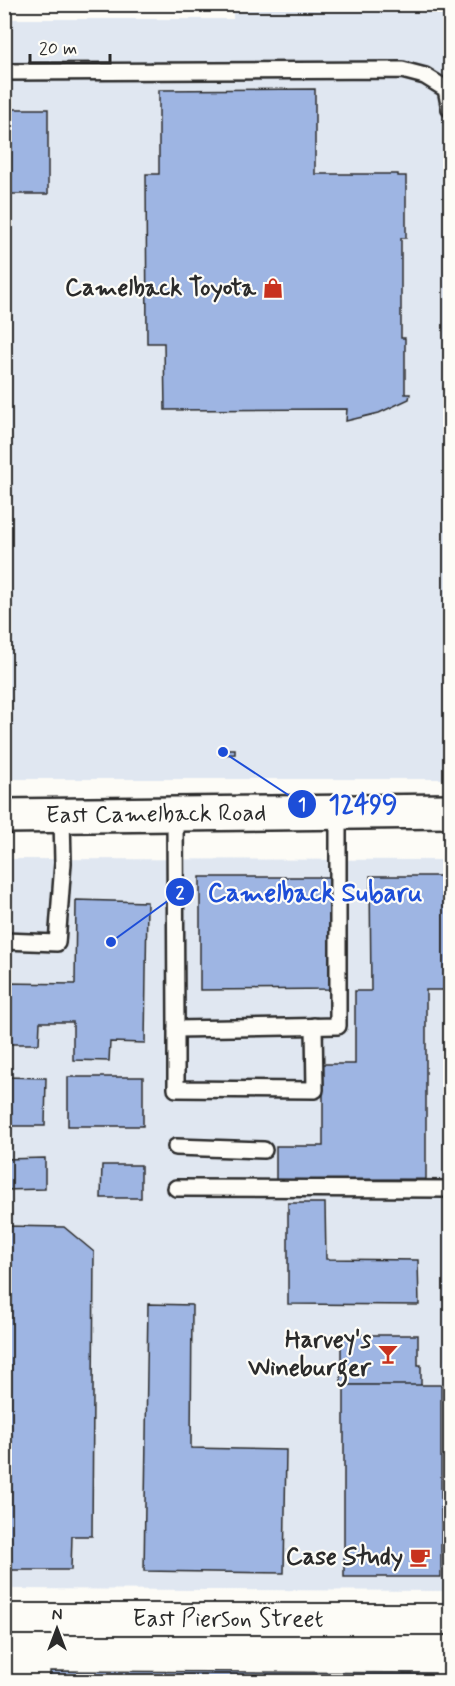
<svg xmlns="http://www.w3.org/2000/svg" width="455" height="1686" font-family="Mynerve,sans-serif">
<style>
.built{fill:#e0e7f1}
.building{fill:#9eb5e3;stroke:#2b2b2b;stroke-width:1.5}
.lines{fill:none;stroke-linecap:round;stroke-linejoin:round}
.service-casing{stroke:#2b2b2b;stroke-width:20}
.minor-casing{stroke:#2b2b2b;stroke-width:34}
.primary-casing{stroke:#2b2b2b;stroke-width:38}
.service{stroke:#fdfcf7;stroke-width:15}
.minor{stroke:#fdfcf7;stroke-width:30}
.primary{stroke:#fdfcf7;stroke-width:33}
.labels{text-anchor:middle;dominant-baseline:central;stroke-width:4.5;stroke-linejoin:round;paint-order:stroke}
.poi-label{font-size:24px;font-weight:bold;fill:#2b2b2b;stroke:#fdfcf7;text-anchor:end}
.street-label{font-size:24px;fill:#2b2b2b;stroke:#fdfcf7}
.leader{fill:none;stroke:#1d4ed8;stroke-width:2}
.callout-dot{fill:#1d4ed8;stroke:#fdfcf7;stroke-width:2}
.mark-label{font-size:18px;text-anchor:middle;font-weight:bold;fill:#fff}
.callout-label{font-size:26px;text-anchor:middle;font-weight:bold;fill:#1d4ed8;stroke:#fdfcf7;stroke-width:4.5;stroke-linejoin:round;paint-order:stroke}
</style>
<rect width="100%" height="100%" fill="#fdfcf7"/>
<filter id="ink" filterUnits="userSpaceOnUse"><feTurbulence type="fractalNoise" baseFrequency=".0167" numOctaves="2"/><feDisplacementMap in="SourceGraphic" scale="12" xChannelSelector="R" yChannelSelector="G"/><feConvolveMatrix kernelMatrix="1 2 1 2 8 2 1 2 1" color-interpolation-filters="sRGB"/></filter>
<g filter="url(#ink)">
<g class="built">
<path d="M233,5H450V779H5V19H233Z"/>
<path d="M5,859L450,860V1591L5,1589Z"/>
</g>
<g class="building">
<path d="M315,89V174H398V176H406V238H401V338H405V394H410L409,399L379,413L346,421L347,409L165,410L164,343H147L146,174H159V90Z"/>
<rect x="4" y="109" width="44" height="85"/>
<path d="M219,749H235V754L219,755Z"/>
<path d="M370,876H450V990H426V1179L276,1180V1146H323V1064H355V991H371Z"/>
<path d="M200,877H334L335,989L200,990Z"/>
<path d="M76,900L147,902L145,1043L110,1042L109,1061L73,1060V1022H40L39,1044H4V983L75,984Z"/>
<path d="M4,1077L46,1078L45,1126H4Z"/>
<rect x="68" y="1077" width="75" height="49"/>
<path d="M45,1158V1189L4,1190V1159Z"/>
<path d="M102,1165H141V1198H101Z"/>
<path d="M288,1203H325L326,1259L418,1260L419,1305L288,1304Z"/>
<path d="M4,1226L64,1227L94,1252L92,1536H72L71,1570H4Z"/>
<path d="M148,1304L192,1305L191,1448L286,1450L284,1573L144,1571Z"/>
<path d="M341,1335H418V1365H421V1386L341,1385Z"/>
<rect x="344" y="1385" width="97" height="192"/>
<path d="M50,1671L435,1673V1682H50Z"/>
</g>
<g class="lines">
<g class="service-casing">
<g id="service">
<path d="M4,72L402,70L425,76L446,89L450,109"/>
<path d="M175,815L176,1029L338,1026V812"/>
<path d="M4,941L57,943L63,863L62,816"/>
<path d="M176,1029V1089L315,1090L314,1026"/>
<path d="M176,1147L264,1150"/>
<path d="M176,1188L450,1189"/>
</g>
</g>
<g class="minor-casing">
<g id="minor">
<path id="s1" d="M4,1619H450"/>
</g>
</g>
<g class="primary-casing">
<g id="primary">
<path id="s2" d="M4,816L450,811"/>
</g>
</g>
<use href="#service" class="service"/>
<use href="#minor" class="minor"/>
<use href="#primary" class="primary"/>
</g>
</g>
<defs>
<g id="shop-bare" transform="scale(1.62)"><path d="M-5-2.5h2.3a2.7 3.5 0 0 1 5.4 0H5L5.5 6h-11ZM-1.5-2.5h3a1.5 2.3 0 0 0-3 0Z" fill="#c8321e" stroke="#fdfcf7" stroke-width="2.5" paint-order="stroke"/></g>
<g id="bar-bare" transform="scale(1.62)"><path d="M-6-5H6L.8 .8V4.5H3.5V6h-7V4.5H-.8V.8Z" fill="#c8321e" stroke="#fdfcf7" stroke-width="2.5" paint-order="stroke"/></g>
<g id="cafe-bare" transform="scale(1.62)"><path d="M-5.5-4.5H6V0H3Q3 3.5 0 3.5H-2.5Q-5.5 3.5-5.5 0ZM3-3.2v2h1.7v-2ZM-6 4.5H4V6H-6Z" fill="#c8321e" stroke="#fdfcf7" stroke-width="2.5" paint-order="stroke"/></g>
</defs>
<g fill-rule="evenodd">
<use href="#shop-bare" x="273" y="288"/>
<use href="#bar-bare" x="388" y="1354"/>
<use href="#cafe-bare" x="420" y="1557"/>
</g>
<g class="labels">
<g class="poi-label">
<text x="256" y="288">Camelback Toyota</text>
<text x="371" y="1340">Harvey's<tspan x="371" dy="28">Wineburger</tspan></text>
<text x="403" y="1557">Case Study</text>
</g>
<g class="street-label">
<text stroke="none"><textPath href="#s2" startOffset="152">East Camelback Road</textPath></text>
<text stroke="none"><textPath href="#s1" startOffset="224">East Pierson Street</textPath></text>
</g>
</g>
<path class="leader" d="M223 752L302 804M111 942L180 892"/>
<g class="callout-dot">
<circle cx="223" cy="752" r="6"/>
<circle cx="111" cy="942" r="6"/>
<circle cx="302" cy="804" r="15"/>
<circle cx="180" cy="892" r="15"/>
</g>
<g class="mark-label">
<text x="302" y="810">1</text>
<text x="180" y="898">2</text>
</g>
<g class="callout-label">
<text x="363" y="813">12499</text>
<text x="315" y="901">Camelback Subaru</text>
</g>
<rect width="455" height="1686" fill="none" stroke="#fdfcf7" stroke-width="24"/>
<rect x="12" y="12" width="431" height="1662" fill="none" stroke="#2b2b2b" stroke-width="2" filter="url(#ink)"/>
<g transform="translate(57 1629)" stroke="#fdfcf7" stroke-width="4.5" paint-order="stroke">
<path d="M0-4.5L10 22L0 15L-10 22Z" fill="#2b2b2b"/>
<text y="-9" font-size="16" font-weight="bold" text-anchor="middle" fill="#2b2b2b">N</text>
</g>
<path d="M30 54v9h80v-9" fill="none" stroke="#2b2b2b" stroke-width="3"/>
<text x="39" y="54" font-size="18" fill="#2b2b2b" stroke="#fdfcf7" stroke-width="4.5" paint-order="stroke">20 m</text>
</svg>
